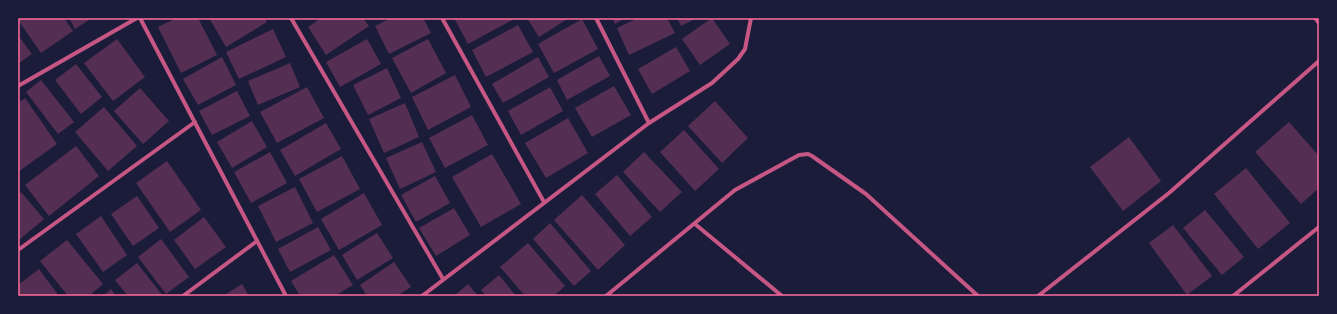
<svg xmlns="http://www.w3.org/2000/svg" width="1337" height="314" font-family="'Source Serif 4',serif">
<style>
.building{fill:#542f53}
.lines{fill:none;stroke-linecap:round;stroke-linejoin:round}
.minor{stroke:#c65784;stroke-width:4}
.neatline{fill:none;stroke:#ff6b9d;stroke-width:1.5}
</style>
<rect width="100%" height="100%" fill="#1b1b3a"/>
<g class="building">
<path d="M18,18H64L73,31L41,53L18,20Z"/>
<path d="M69,18H92L75,29Z"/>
<path d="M177,18H198L217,55L181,73L158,27Z"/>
<path d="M209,18H265L267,22L226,47Z"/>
<path d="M321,18H363L369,26L326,55L308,27Z"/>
<path d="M391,18H423L431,33L389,54L375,26Z"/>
<path d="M454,18H516L468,44Z"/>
<path d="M527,18H569L539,37Z"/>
<path d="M612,18H625L615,24Z"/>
<path d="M638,18H667L675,33L629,55L617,28Z"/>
<path d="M677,18H697L681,26Z"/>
<path d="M712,18L730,44L700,65L682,39Z"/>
<path d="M582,19L598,49L554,73L538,44Z"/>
<path d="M518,25L533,52L486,77L472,50Z"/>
<path d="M273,29L286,57L239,79L226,52Z"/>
<path d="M18,35L32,54L18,64Z"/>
<path d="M117,39L145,77L113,101L84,63Z"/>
<path d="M367,39L381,64L340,87L326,62Z"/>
<path d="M428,39L446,73L411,93L392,58Z"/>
<path d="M676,47L690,71L652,94L638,69Z"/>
<path d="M599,56L610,76L567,100L557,80Z"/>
<path d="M222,57L236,85L198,105L183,79Z"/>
<path d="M538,57L549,77L503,103L492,84Z"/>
<path d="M290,63L300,87L258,105L248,81Z"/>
<path d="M76,64L102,97L81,114L55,80Z"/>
<path d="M387,68L401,98L368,115L353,85Z"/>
<path d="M455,75L471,107L428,130L412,97Z"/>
<path d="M41,80L74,122L58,134L26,92Z"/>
<path d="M614,86L631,115L592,137L575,108Z"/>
<path d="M307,87L324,118L277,143L260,112Z"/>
<path d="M550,87L563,111L521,135L508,111Z"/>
<path d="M140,88L169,121L143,144L114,111Z"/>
<path d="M237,91L250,116L212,135L199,111Z"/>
<path d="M25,98L57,144L18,172V103Z"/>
<path d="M715,101L748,138L722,163L688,126Z"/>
<path d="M405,103L419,137L384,153L369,119Z"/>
<path d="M104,107L137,146L108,171L75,132Z"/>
<path d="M472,115L488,145L445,168L429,138Z"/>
<path d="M568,118L588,153L546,178L525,143Z"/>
<path d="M252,121L267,147L232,168L217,142Z"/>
<path d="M1289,122L1319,156V188L1301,204L1255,152Z"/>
<path d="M326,123L341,149L295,176L280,150Z"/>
<path d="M684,130L719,169L695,191L660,152Z"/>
<path d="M1129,137L1161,181L1123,211L1090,167Z"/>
<path d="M422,142L436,172L400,189L386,158Z"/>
<path d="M76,146L99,176L49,216L25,185Z"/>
<path d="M270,152L287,183L251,203L234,172Z"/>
<path d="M644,152L682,192L660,212L623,172Z"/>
<path d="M492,154L521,204L481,227L452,177Z"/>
<path d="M342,156L360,189L317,212L299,179Z"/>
<path d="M167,161L201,210L170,232L136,183Z"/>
<path d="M1246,168L1290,223L1258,249L1214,194Z"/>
<path d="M617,175L652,217L630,236L595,194Z"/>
<path d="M435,176L450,203L416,222L401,195Z"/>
<path d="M295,187L313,223L276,242L258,206Z"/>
<path d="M21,192L44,219L19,240L18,194Z"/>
<path d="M364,193L382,225L339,250L321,219Z"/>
<path d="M582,195L625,245L598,270L554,220Z"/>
<path d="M137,196L159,228L133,246L111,214Z"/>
<path d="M454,208L470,235L436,256L419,228Z"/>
<path d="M1205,210L1244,257L1222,275L1183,228Z"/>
<path d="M101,216L127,255L103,272L76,234Z"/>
<path d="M204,217L226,247L195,269L174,240Z"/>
<path d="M550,223L591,271L574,286L533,239Z"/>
<path d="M1173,225L1212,276L1187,295L1149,243Z"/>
<path d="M318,227L331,250L290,272L278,249Z"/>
<path d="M377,233L393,258L357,280L342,255Z"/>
<path d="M161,239L189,277L166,294L138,257Z"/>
<path d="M67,240L103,284L89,296H68L40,261Z"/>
<path d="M528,243L565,286L554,296H525L500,267Z"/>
<path d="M334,255L353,285L335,296H300L291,281Z"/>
<path d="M394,262L411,287L397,296H367L360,285Z"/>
<path d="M137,263L163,296H128L115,280Z"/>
<path d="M39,269L59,296H18V285Z"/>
<path d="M499,275L516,296H486L481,290Z"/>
<path d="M242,284L249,296H223Z"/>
<path d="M468,284L478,296H454Z"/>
<path d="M111,289L116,296H103Z"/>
</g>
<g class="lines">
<g class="minor">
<path d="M140,18L286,296"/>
<path d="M291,18L443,279"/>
<path d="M442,18L544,202"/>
<path d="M596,18L649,123"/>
<path d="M1315,18L1319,23"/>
<path d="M18,86L137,18"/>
<path d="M695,224L782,296"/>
<path d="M18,250L195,122"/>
<path d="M183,296L257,241"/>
<path d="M422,296L649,123L712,83L738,59L745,49L751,18"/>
<path d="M606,296L735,190L799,155L808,154L812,156L866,194L978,296"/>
<path d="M1038,296L1169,193L1319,61"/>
<path d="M1233,296L1319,227"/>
</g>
</g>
<rect width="1337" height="314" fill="none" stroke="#1b1b3a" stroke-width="38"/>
<rect x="19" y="19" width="1299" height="276" class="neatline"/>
</svg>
